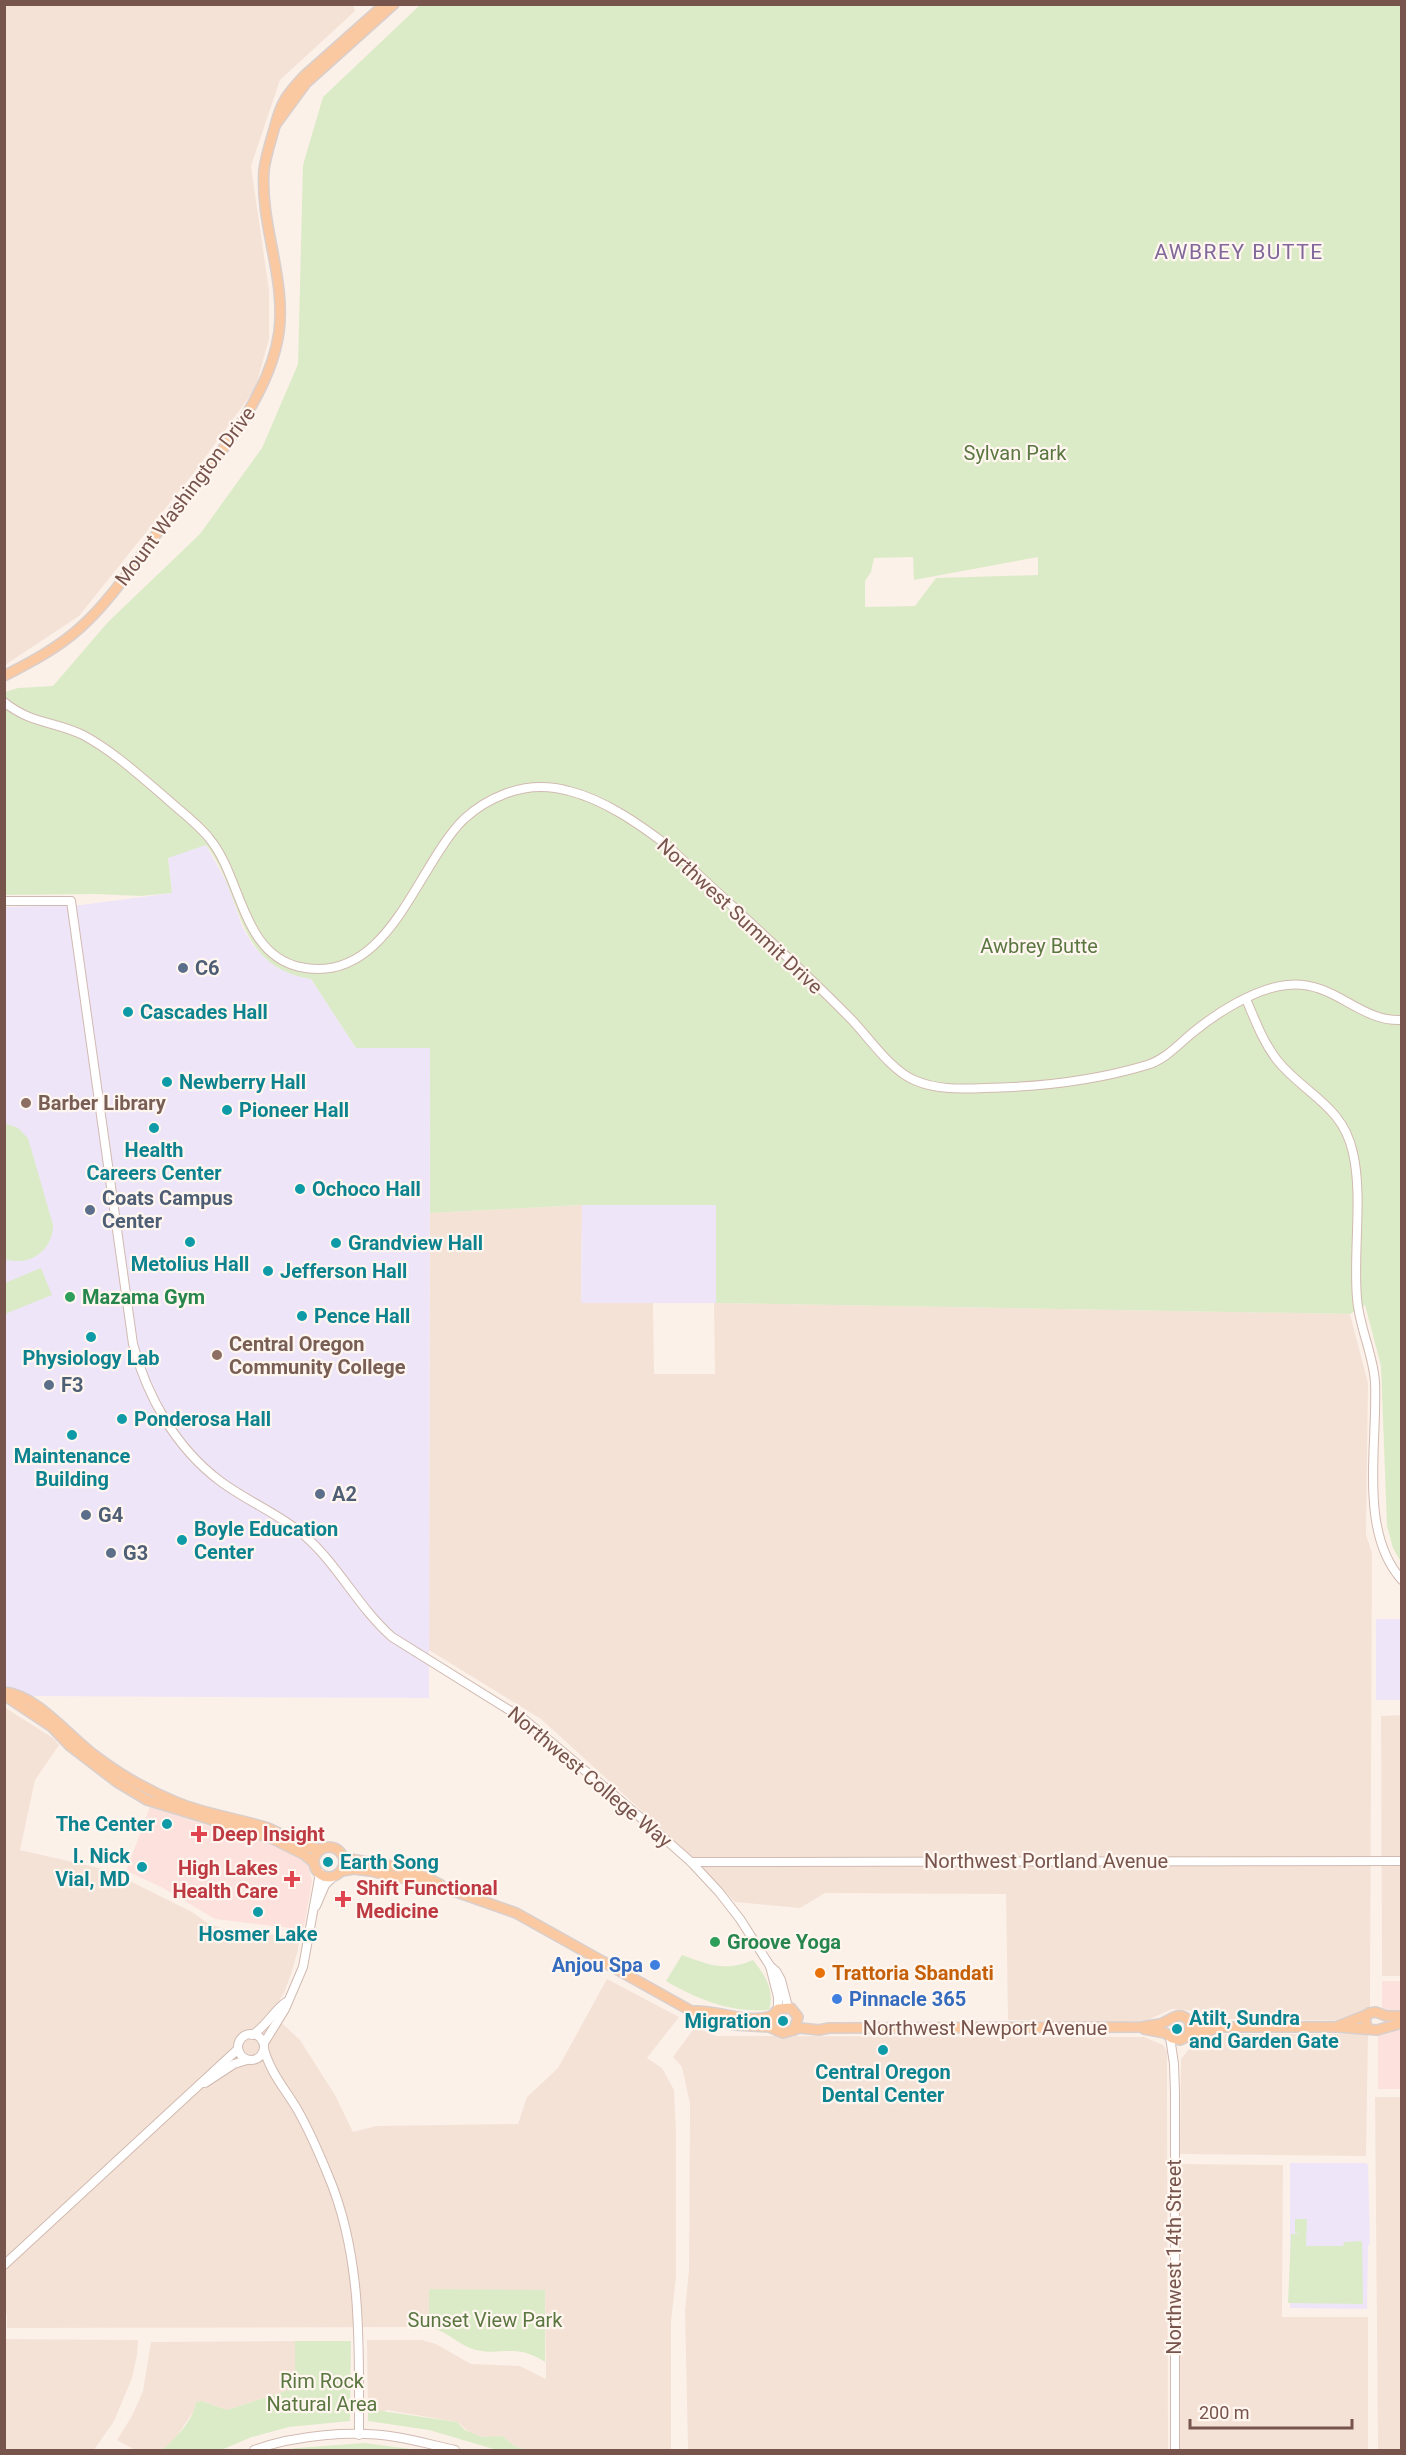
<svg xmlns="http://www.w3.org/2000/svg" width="1406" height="2455" font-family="Roboto,sans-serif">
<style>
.residential{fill:#f4e2d7}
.commercial{fill:#fce1dd}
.education{fill:#eee5f9}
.green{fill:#dcebc7;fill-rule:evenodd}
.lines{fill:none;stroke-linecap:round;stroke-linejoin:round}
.minor-casing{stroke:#d1bab1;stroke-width:10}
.major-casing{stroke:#d9cfcd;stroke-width:12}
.minor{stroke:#fff;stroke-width:8}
.major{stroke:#fac9a2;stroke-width:9}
.service-dot{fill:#5c6f8a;stroke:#fff6f0;stroke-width:2}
.culture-dot{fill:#0f9aa8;stroke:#fff6f0;stroke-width:2}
.education-dot{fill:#8d6e63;stroke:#fff6f0;stroke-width:2}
.leisure-dot{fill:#2e9e5b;stroke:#fff6f0;stroke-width:2}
.health-dot{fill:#e0444e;stroke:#fff6f0;stroke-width:2}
.shop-dot{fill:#3f7fe0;stroke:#fff6f0;stroke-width:2}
.food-dot{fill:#e8710a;stroke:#fff6f0;stroke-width:2}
.labels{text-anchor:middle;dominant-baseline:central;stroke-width:4.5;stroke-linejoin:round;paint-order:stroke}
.park-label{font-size:20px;fill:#5b7741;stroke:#fff6f0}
.street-label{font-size:20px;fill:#77544c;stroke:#fff6f0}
.service-label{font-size:20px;font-weight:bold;fill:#4e5e75;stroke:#fff6f0;text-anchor:start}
.culture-label{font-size:20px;font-weight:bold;fill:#0d838f;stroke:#fff6f0;text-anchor:start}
.education-label{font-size:20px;font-weight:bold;fill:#785e54;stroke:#fff6f0;text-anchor:start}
.leisure-label{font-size:20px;font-weight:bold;fill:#27864d;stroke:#fff6f0;text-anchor:start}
.health-label{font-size:20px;font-weight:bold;fill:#be3a42;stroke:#fff6f0;text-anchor:start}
.shop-label{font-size:20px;font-weight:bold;fill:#366cbe;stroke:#fff6f0;text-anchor:end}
.food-label{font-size:20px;font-weight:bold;fill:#c56008;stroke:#fff6f0;text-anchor:start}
.neighbourhood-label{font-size:21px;letter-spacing:1.5px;fill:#80689a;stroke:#fff6f0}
</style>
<rect width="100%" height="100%" fill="#fcf1e9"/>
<g class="residential">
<path d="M353,4L355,11L280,80L251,166L269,290V339L255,389L196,470L79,616L5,665L4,5Z"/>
<path d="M582,1205L581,1302H653L654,1374H715L714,1303L1350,1314L1368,1383L1366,1535L1372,1553L1370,2011L1359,2021L1207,2019L1194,2011L1172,2009L1148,2020L1118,2023L1008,2020L1006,1894L825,1893L800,1908L735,1902L688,1853L541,1719L429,1650L430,1213Z"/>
<path d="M4,1707L53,1738L59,1745L35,1780L20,1850L108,1870L192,1912L209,1924L231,1931L299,1937L298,1950L291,1974L284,1993L271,2013L300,2040L335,2095L353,2132L376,2126L518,2124L527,2097L558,2068L607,1979L679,2017L647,2058L662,2068L674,2090L676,2132V2276L671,2322V2450H526L515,2446L502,2436L487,2438L472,2434L457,2422L387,2410L368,2421L367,2340H422L436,2344L471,2364L520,2366L546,2379L545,2290H429V2327L7,2328V2316L4,2309Z"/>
<path d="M1401,1715V1976H1382L1381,1716Z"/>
<path d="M695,2027L716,2036L1144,2037L1163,2045L1167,2052L1168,2450H688L685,2310L689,2270L690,2104L682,2067L673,2057Z"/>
<path d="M1220,2034H1368L1366,2156L1180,2154L1181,2059L1195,2042Z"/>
<path d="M1375,2097H1401V2450H1378Z"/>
<path d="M1180,2164L1283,2165L1282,2317H1368V2450H1180Z"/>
<path d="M5,2339L138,2340L137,2355L132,2378L114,2421L94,2450H5Z"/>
<path d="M295,2341V2388L227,2410L202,2401L196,2402L195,2409L175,2439L162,2450H135L117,2440L132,2416L143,2391L151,2342Z"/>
</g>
<g class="commercial">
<path d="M150,1807L212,1827L268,1842L286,1849L300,1858L309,1867L312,1881L304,1927L299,1929L215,1919L163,1888L131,1873L127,1870L128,1866Z"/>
<path d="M1382,1981H1401V2013L1382,2011Z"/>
<path d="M1401,2025V2089H1378V2035Z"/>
</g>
<g class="education">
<path d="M206,845L227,883L243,928L253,945L265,958L278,968L295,975L311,979L356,1048H430L429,1698L28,1696L5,1685L4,907L81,905L172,893L168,857Z"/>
<path d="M582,1205H716V1303H581Z"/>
<rect x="1376" y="1619" width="25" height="81"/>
<path d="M1290,2163H1366L1368,2165L1370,2243L1368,2246L1367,2309L1290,2308Z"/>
</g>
<g class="green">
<path d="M420,5H1401V1562L1393,1548L1387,1526L1381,1366L1365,1305L1350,1314L716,1303V1205H582L430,1213V1048H356L311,979C233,966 245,896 206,845L168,858L172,893L141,896L95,894L5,895V692L18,688L53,686L108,622L200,534L262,448L298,364L303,165L323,97ZM913,557L914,580L1038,557V575L936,578L915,606L865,607V581L871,572L874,558Z"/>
<path d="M4,1123L18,1128L28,1138L53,1225C53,1251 29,1267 5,1259Z"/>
<path d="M41,1268L52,1295L5,1314V1283Z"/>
<path d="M682,1955C710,1965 725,1972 753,1960C765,1975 775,1990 769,2010C732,2013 698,2000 666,1981Z"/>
<path d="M1295,2219H1307L1306,2246H1343L1344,2242L1362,2241L1363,2304L1288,2303L1291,2234H1301L1295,2233Z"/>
<path d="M429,2289L545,2290V2362C515,2343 504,2356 476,2350C459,2346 448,2331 429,2327Z"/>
<path d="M295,2341H351L350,2421L289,2427L252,2437L221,2450H162C176,2438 193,2421 196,2402L202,2401L227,2410L295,2388Z"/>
<path d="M368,2409L457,2422L465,2430L482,2437L502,2436L515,2446L526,2450H497L429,2430L368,2421Z"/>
<path d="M365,2443L418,2450H287L296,2448Z"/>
</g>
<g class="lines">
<g class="minor-casing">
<g id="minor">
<path d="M4,702C31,724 54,721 83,735C113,751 140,776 166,798C180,811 197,823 209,838C242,877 241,954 300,967C389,986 416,866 464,819C477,807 491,799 507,793C527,786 548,785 569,791C605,800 639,824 668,846C728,903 791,958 849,1017C868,1036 890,1070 914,1080C936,1090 962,1089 985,1088C1040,1087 1094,1081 1147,1065C1164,1060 1177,1046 1191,1034C1215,1014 1255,988 1287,985C1335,980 1358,1022 1402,1020"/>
<path d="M4,901H71L133,1344C147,1397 176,1448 220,1481C248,1502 280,1514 305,1536C339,1566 358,1607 392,1637L525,1720L647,1823L691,1862L719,1892L740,1919L770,1966L776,1971L781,1980L788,2007"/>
<path d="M1246,999C1255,1020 1263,1042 1277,1060C1304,1094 1343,1105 1353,1153C1363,1196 1353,1253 1357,1298C1359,1327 1373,1353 1375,1382C1378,1444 1358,1532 1402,1580"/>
<path d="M691,1862L1402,1861"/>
<path d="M316,1906L325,1885L333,1877"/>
<path d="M770,1966L778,1997V2009"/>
<circle cx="251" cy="2047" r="13"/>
<path d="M252,2035C267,2026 273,2011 286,2002"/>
<path d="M1170,2037L1174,2064L1175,2093V2450"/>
<path d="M264,2043L285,2009L303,1967L320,1873"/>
<path d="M264,2049C270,2072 285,2089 297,2109C309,2130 319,2153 328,2175C363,2257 359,2348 359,2435"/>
<path d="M205,2083L234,2064L247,2060"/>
<path d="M4,2265L238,2049"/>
<path d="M254,2450C295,2435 353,2430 396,2437C416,2440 436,2446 455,2450"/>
</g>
</g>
<g class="major-casing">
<g id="major">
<path d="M276,124L306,83L394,4"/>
<path d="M4,676C31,662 58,648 81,627C112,599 135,562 161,528C204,472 269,404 279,332C286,277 260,225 264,170C266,154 271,141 275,126C281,102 287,94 304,76L385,4"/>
<path d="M4,1692C38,1695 70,1738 97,1757C121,1775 149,1791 176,1802C204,1814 236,1818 265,1827C283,1833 300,1848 320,1849"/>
<path d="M4,1695L52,1727L70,1746L117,1782L147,1800L271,1838L305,1855L314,1863"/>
<circle cx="329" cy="1862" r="15"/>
<path d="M344,1858L397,1867L428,1878L441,1885"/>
<path d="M342,1871L354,1869L370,1871L445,1888L516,1913L702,2017L735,2025L769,2027L783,2033L800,2028L819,2030L829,2028L1141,2027C1147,2026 1154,2025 1160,2024C1172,2020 1179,2009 1190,2022L1189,2035"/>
<path d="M693,2011C721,2010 744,2024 772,2016"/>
<path d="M772,2021V2016L778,2009L791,2008L798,2017L794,2030"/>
<path d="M1190,2022L1217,2027H1336L1377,2030L1402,2023"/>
<path d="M1336,2027L1366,2015"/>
<path d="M1367,2028L1365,2019L1369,2013L1376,2012L1386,2016H1402"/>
<path d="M1144,2029L1165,2033L1172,2038L1180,2040L1200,2031L1212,2030"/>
</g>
</g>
<use href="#minor" class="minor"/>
<use href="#major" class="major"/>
</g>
<g class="service-dot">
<circle cx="183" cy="968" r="6"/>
<circle cx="90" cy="1210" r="6"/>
<circle cx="49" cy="1385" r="6"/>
<circle cx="320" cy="1494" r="6"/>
<circle cx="86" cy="1515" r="6"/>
<circle cx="111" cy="1553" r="6"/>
</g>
<g class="culture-dot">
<circle cx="128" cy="1012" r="6"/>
<circle cx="167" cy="1082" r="6"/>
<circle cx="227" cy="1110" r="6"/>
<circle cx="154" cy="1128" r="6"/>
<circle cx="300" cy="1189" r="6"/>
<circle cx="190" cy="1242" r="6"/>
<circle cx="336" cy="1243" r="6"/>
<circle cx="268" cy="1271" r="6"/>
<circle cx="302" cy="1316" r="6"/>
<circle cx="91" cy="1337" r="6"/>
<circle cx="122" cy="1419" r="6"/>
<circle cx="72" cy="1435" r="6"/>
<circle cx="182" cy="1540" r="6"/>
<circle cx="167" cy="1824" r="6"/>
<circle cx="328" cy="1862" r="6"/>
<circle cx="142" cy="1867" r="6"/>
<circle cx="258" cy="1912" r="6"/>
<circle cx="783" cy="2021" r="6"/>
<circle cx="1177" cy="2029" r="6"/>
<circle cx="883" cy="2050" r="6"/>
</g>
<g class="education-dot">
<circle cx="26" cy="1103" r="6"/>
<circle cx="217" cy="1355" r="6"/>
</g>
<g class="leisure-dot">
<circle cx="70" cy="1297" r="6"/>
<circle cx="715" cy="1942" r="6"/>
</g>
<g class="health-dot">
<path d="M196 1825h6v6h6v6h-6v6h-6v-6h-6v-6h6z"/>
<path d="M289 1870h6v6h6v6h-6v6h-6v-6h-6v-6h6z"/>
<path d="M340 1890h6v6h6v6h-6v6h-6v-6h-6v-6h6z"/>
</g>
<g class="shop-dot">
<circle cx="655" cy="1965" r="6"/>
<circle cx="837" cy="1999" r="6"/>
</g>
<circle class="food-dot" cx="820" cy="1973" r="6"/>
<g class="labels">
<g class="park-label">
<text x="1015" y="453">Sylvan Park</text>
<text x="1039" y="946">Awbrey Butte</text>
<text x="485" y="2320">Sunset View Park</text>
<text x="322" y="2381">Rim Rock<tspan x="322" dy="23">Natural Area</tspan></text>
</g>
<g class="street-label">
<text transform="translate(185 496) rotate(-53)">Mount Washington Drive</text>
<text transform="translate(740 916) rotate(43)">Northwest Summit Drive</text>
<text transform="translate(590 1777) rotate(40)">Northwest College Way</text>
<text x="1046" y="1861">Northwest Portland Avenue</text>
<text x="985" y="2028">Northwest Newport Avenue</text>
<text transform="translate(1174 2257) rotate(-90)">Northwest 14th Street</text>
</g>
<g class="service-label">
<text x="195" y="968">C6</text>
<text x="102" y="1198">Coats Campus<tspan x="102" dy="23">Center</tspan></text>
<text x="61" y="1385">F3</text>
<text x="332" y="1494">A2</text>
<text x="98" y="1515">G4</text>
<text x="123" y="1553">G3</text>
</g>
<g class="culture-label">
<text x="140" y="1012">Cascades Hall</text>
<text x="179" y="1082">Newberry Hall</text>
<text x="239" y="1110">Pioneer Hall</text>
<text x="154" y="1150" text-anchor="middle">Health<tspan x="154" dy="23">Careers Center</tspan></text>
<text x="312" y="1189">Ochoco Hall</text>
<text x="348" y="1243">Grandview Hall</text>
<text x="190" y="1264" text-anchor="middle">Metolius Hall</text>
<text x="280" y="1271">Jefferson Hall</text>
<text x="314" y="1316">Pence Hall</text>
<text x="91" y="1358" text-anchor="middle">Physiology Lab</text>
<text x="134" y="1419">Ponderosa Hall</text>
<text x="72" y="1456" text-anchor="middle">Maintenance<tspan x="72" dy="23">Building</tspan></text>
<text x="194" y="1529">Boyle Education<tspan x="194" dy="23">Center</tspan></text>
<text x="155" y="1824" text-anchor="end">The Center</text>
<text x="130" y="1856" text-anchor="end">I. Nick<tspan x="130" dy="23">Vial, MD</tspan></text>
<text x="340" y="1862">Earth Song</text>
<text x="258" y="1934" text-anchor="middle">Hosmer Lake</text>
<text x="1189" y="2018">Atilt, Sundra<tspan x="1189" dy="23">and Garden Gate</tspan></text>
<text x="771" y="2021" text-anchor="end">Migration</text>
<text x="883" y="2072" text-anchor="middle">Central Oregon<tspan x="883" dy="23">Dental Center</tspan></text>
</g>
<g class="education-label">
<text x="38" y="1103">Barber Library</text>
<text x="229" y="1344">Central Oregon<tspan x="229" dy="23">Community College</tspan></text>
</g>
<g class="leisure-label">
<text x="82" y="1297">Mazama Gym</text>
<text x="727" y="1942">Groove Yoga</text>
</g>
<g class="health-label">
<text x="212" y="1834">Deep Insight</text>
<text x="278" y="1868" text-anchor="end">High Lakes<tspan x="278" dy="23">Health Care</tspan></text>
<text x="356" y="1888">Shift Functional<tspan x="356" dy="23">Medicine</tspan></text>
</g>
<g class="shop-label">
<text x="643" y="1965">Anjou Spa</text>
<text x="849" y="1999" text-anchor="start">Pinnacle 365</text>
</g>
<g class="food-label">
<text x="832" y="1973">Trattoria Sbandati</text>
</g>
<g class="neighbourhood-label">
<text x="1239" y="252">AWBREY BUTTE</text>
</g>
</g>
<rect width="1406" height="2455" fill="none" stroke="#77544c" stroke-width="12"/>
<path d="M1190 2419v9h162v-9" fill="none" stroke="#77544c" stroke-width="3"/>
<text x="1199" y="2419" font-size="18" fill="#77544c" stroke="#fff6f0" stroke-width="4.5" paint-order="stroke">200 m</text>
</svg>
